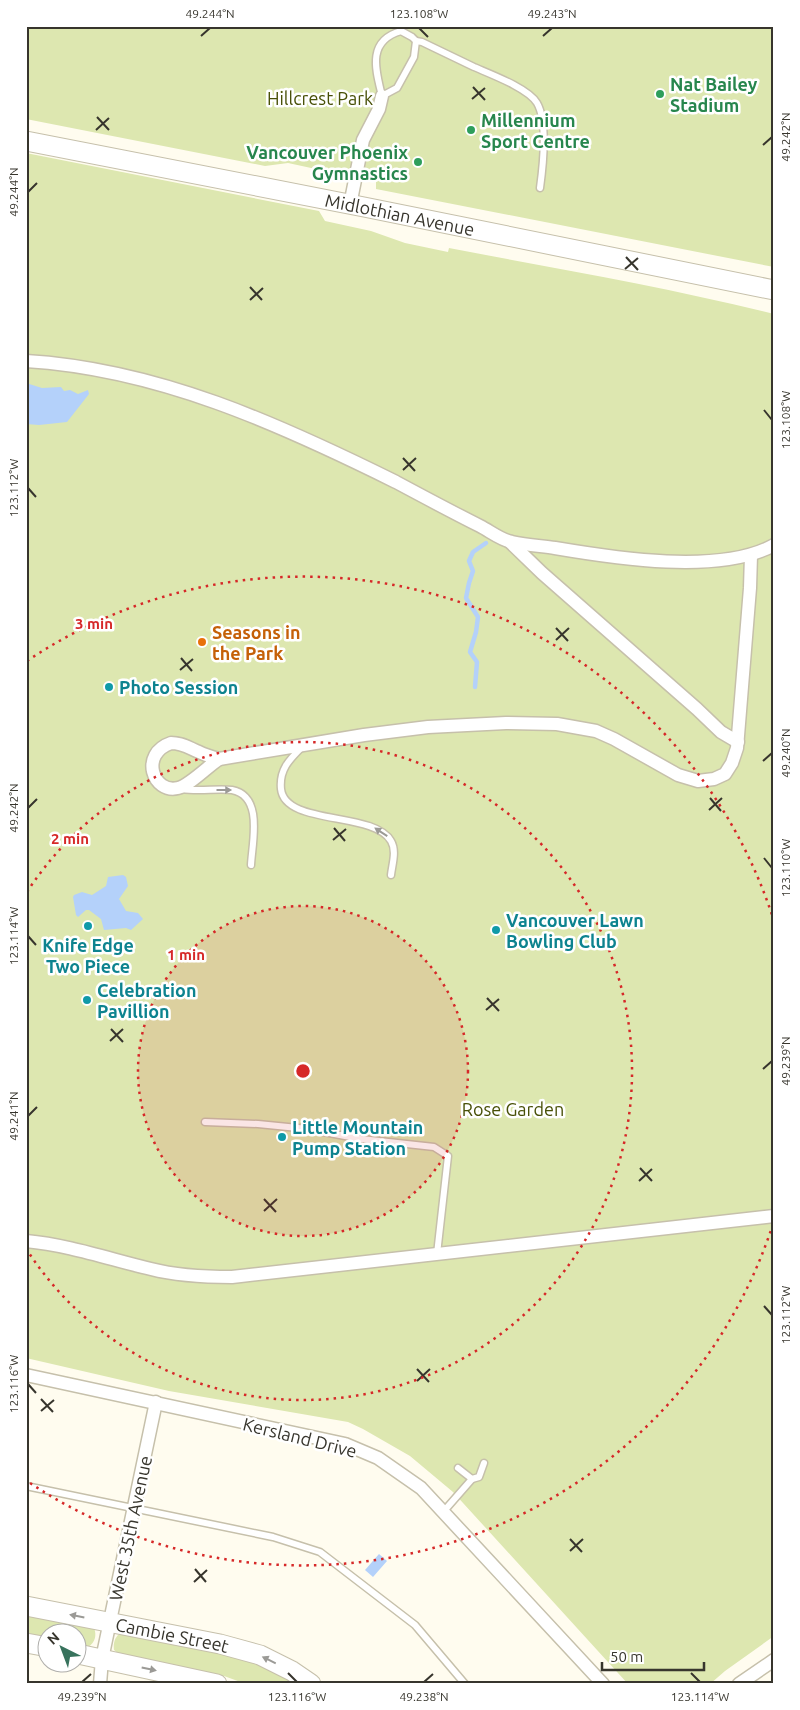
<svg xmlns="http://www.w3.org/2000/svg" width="800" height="1710" font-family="Ubuntu,sans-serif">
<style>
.green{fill:#dde7b0}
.water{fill:#b4d1fa}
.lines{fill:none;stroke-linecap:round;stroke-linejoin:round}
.stream{stroke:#b4d1fa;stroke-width:4.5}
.lane-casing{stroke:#c6c0ab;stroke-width:9}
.street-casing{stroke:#c6c0ab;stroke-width:15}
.secondary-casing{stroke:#c6c0ab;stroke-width:21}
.lane{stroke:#fff;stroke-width:6}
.street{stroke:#fff;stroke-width:12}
.secondary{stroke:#fff;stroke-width:19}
.oneway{fill:#9b9a96}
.ticks{fill:none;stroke:#37352d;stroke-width:2}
.ring{fill:none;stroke:#d62828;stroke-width:2.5;stroke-dasharray:2.5 5}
.leisure-dot{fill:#2e9e5b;stroke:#fff;stroke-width:2}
.food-dot{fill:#e8710a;stroke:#fff;stroke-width:2}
.culture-dot{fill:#0f9aa8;stroke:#fff;stroke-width:2}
.labels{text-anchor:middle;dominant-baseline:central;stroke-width:5;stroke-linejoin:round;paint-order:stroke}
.leisure-label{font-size:18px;font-weight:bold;fill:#27864d;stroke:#fff;text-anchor:start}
.park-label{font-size:18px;fill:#485007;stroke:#fff}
.street-label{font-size:18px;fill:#37352d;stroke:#fff}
.food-label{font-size:18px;font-weight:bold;fill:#c56008;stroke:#fff;text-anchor:start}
.culture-label{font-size:18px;font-weight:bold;fill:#0d838f;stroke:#fff;text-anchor:start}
.centre{fill:#d62828;stroke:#fff;stroke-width:2.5}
.ring-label{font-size:15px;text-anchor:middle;font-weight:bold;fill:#d62828;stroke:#fff;stroke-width:5;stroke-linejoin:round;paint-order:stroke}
.neatline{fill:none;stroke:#37352d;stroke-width:2}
.ticks-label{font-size:12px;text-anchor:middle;fill:#37352d}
</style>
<rect width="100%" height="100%" fill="#fffcef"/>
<g class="green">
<path d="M26,26H774V267L376,189V182L288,163L265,166L26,119Z"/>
<path d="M26,153L319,211L325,221L371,231L405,243L448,252L449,248C558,269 667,287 774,314V1636L725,1671L710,1684H628L453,1492L410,1456L363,1429L348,1422L169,1391L26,1358Z"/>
<path d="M26,1613L94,1628C97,1635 95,1643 88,1647L78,1645V1632H48L47,1639L26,1634Z"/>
<path d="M121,1633L232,1656L252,1662L296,1684H246L224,1676L119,1654L114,1650C113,1643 115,1636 121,1633Z"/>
</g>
<g class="water">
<path d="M26,383L42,388L61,387L64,391L70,390L78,394L88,390L89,394L67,422L39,425L26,424Z"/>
<path d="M123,875L126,877L128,886L119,899L126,911L138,913L143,919L131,930L126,928L104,930L101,919L89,910H86L78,917L76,915L73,897L74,895L82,892L92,895L106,886L108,877Z"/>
<path d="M379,1554L387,1561L373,1577L365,1570Z"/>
</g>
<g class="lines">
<path class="stream" d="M475,687L477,662L470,652L476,632L478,617L466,598L469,583L473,571L469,561L473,552L486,543"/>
<g class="lane-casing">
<g id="lane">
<path d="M401,31L412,37L416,41L414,57L397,88L382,96C376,71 366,41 401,31Z"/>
<path d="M416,41L422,42C439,50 457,59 474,67C490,74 528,88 537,103C548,122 543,166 540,188"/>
<path d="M303,746C290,759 279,769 281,789C285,826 374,811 391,841C397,851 392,865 391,875"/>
<path d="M182,789C199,792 217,788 232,790C264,796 252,843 251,865"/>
<path d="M205,1122L258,1124L308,1129L361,1139L434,1147L448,1156L437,1254"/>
<path d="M458,1468L472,1479L479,1477L484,1463"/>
<path d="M26,1486L273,1537L320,1552L415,1625L465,1684"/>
<path d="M444,1511L472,1479"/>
</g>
</g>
<g class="street-casing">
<g id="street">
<path d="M350,205L363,140L379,109L382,96"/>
<path d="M26,361C158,369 279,424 396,482C424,497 452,512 480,526C490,531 501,540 512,542C526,545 541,546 555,548C614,558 720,575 774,545"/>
<path d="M510,542L542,573L697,709L721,732L738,742"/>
<path d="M171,743C183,743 189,748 199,752C205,755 212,757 219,759C207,767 190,785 178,788C153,794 139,754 171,743Z"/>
<path d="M219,759L364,735L428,727L506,723L557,724L596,731L614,739L678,775L698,781L714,779L725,774L732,763L737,748L750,588L751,555"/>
<path d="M26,1241C69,1245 109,1259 151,1269C178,1276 205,1277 232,1277L774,1216"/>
<path d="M26,1375L345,1444L378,1458L421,1488L603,1684"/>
<path d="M100,1684L102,1659L156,1402"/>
<path d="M739,1684L774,1660"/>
</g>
</g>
<g class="secondary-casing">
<g id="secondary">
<path id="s1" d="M26,141L364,207L774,290"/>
<path id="s2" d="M26,1606L220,1644L260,1655L292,1671L311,1684"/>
<path d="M26,1643L48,1647"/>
<path d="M78,1654L217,1684"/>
</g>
</g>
<use href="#lane" class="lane"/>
<use href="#street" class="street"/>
<use href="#secondary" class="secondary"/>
</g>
<defs><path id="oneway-solid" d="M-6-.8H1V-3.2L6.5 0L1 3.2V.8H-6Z" transform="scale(1.25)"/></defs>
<g class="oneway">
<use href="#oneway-solid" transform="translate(224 790)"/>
<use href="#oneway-solid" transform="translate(381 832) rotate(-147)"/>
<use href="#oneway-solid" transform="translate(77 1616) rotate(-169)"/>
<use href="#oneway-solid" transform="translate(269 1660) rotate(-154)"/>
<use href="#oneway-solid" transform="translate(149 1669) rotate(12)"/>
</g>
<path class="ticks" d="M419,28L428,37M201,36L210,28M543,36L552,28M473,87L485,100M472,99L485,88M97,117L109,130M96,130L109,118M763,145L772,137M28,192L37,183M626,257L638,270M625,269L638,258M250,287L262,300M250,300L263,288M764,410L772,420M403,458L415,471M403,470L416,458M28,488L36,497M556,628L568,641M556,640L569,628M181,658L192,671M180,670L193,659M763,761L772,753M710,798L721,811M28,808L37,799M709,810L722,798M334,828L345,841M333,840L346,829M764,858L772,868M28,936L36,945M487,998L499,1011M486,1010L499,999M111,1029L123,1042M110,1041L123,1029M763,1069L772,1061M28,1116L37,1107M640,1168L652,1181M639,1181L652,1169M264,1199L276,1212M264,1211L277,1199M764,1306L772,1315M417,1369L429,1382M417,1381L430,1369M28,1384L36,1393M41,1399L53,1412M41,1411L54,1400M570,1539L582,1552M570,1551L583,1539M195,1569L206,1582M194,1582L207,1570M288,1673L297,1682M691,1673L700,1682M82,1682L91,1674M424,1682L433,1674"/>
<circle cx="303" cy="1071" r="165" fill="#d62828" fill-opacity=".12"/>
<g class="ring">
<circle cx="303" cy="1071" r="165"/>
<path d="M27 892A329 329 0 1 1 27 1250"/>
<path d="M773 1224A494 494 0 0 1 27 1481M27 661A494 494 0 0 1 773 918"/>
</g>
<g class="leisure-dot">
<circle cx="660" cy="94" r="5"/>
<circle cx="471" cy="130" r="5"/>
<circle cx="418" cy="162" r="5"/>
</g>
<circle class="food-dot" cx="202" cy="642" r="5"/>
<g class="culture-dot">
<circle cx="109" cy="687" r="5"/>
<circle cx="88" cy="926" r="5"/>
<circle cx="496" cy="930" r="5"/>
<circle cx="87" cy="1000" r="5"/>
<circle cx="282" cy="1137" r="5"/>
</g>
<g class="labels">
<g class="leisure-label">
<text x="670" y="84">Nat Bailey<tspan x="670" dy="21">Stadium</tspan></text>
<text x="481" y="120">Millennium<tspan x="481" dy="21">Sport Centre</tspan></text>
<text x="408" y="152" text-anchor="end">Vancouver Phoenix<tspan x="408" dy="21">Gymnastics</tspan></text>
</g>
<g class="park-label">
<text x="320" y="98">Hillcrest Park</text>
<text x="513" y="1109">Rose Garden</text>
</g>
<g class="street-label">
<text stroke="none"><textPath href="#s1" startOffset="381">Midlothian Avenue</textPath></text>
<text transform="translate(300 1437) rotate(14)">Kersland Drive</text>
<text transform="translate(130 1528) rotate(-78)">West 35th Avenue</text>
<text stroke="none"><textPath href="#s2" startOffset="149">Cambie Street</textPath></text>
</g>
<g class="food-label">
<text x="212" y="632">Seasons in<tspan x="212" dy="21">the Park</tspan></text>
</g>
<g class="culture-label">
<text x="119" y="687">Photo Session</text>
<text x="506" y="920">Vancouver Lawn<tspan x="506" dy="21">Bowling Club</tspan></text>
<text x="88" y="945" text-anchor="middle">Knife Edge<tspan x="88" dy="21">Two Piece</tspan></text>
<text x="97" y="990">Celebration<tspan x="97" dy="21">Pavillion</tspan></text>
<text x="292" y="1127">Little Mountain<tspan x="292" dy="21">Pump Station</tspan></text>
</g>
</g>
<circle cx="303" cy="1071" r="8" class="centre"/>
<g class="ring-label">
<text x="94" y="629">3 min</text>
<text x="70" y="844">2 min</text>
<text x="186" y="960">1 min</text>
</g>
<rect width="800" height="1710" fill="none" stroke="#ffffff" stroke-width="55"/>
<g transform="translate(62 1648) rotate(318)"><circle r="24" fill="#ffffff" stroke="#afaeab"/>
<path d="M0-4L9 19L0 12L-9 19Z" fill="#38735d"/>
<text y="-8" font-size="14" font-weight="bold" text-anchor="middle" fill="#37352d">N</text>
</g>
<path d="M602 1662v8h102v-8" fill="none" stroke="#37352d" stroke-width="2.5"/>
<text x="610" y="1662" font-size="15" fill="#37352d" stroke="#ffffff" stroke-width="4" paint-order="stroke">50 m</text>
<rect x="28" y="28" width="744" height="1654" class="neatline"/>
<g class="ticks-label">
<text x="210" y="18">49.244°N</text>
<text x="419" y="18">123.108°W</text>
<text x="552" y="18">49.243°N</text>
<text transform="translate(786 137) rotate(-90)" y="4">49.242°N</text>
<text transform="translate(14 192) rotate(-90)" y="4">49.244°N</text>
<text transform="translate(786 420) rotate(-90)" y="4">123.108°W</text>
<text transform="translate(14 488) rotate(-90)" y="4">123.112°W</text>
<text transform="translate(786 753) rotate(-90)" y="4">49.240°N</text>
<text transform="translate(14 808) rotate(-90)" y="4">49.242°N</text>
<text transform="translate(786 868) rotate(-90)" y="4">123.110°W</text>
<text transform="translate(14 936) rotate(-90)" y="4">123.114°W</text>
<text transform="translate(786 1061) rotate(-90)" y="4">49.239°N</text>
<text transform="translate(14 1116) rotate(-90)" y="4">49.241°N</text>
<text transform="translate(786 1315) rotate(-90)" y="4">123.112°W</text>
<text transform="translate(14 1384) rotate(-90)" y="4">123.116°W</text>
<text x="82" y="1701">49.239°N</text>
<text x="297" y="1701">123.116°W</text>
<text x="424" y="1701">49.238°N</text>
<text x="700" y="1701">123.114°W</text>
</g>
</svg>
